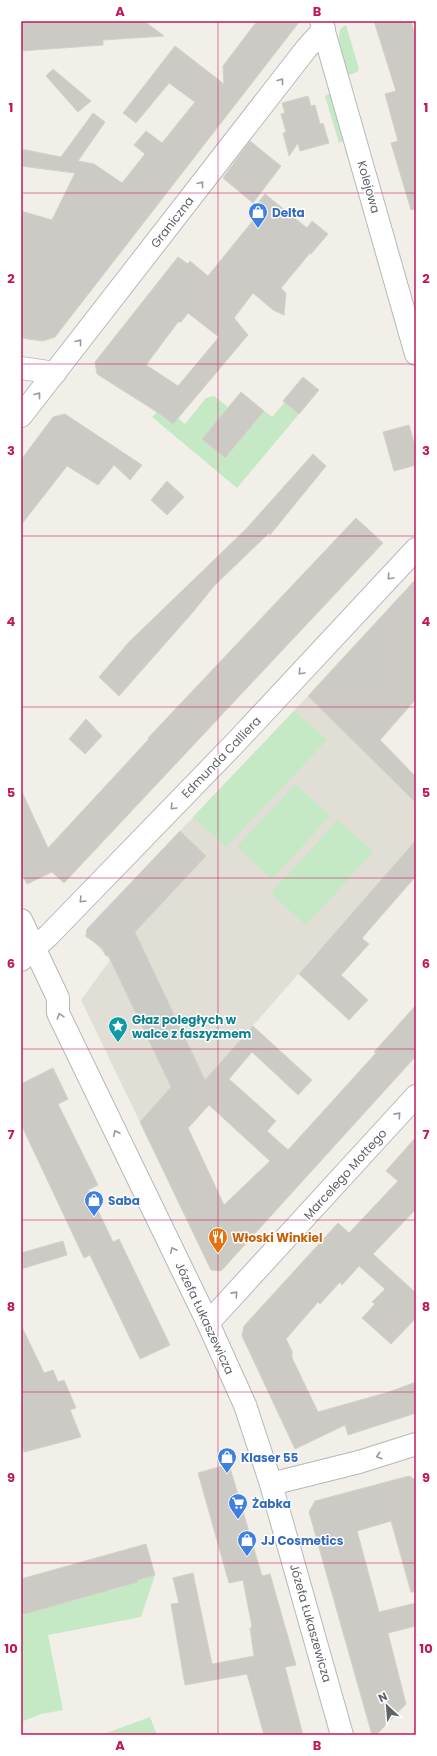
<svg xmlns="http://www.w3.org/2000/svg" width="437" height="1756" font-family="Poppins,sans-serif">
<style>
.education{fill:#e1ded6}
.green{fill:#c5e8c5}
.building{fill:#cccac5;stroke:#d6d1c6;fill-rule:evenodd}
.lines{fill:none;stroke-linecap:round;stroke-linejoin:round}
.minor-casing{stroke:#b5b8bc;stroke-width:24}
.minor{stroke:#fff;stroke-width:22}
.oneway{stroke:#979a9d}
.grid{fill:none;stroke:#c2185b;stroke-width:1;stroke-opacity:0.55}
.labels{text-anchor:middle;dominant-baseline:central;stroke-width:3;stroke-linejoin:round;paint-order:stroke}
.street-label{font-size:12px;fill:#5f6368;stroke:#fff}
.shop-label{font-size:12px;font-weight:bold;fill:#366cbe;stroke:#fff;text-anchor:start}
.culture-label{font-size:12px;font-weight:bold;fill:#0d838f;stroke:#fff;text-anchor:start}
.food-label{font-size:12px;font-weight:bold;fill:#c56008;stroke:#fff;text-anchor:start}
.neatline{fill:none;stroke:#c2185b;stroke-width:1.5}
.grid-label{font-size:13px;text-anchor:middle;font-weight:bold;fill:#c2185b}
</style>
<rect width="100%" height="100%" fill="#f1efe8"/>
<path class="education" d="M308,696L416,803V840L150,1143L81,1000L110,960L94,942L85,937L88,931L87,929Z"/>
<g class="green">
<path d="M346,25L359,69L357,72L346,76L338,43L340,29Z"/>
<path d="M332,92L345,137L343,141L339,143L325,96Z"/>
<path d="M214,396L228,407L202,439L225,458L264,411L272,417L285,402L299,414L237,488L152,417L157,412L173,424L178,418L185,424L206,398Z"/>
<path d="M294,711L327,740L226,847L193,817Z"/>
<path d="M295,784L330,816L272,879L237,847Z"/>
<path d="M338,820L373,852L306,925L271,893Z"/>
<path d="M155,1575L141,1617L48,1635L63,1710L41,1714L21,1722V1616L29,1613L28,1611L84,1598L83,1595L112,1587L113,1590L138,1582L137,1580Z"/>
<path d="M150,1717L157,1735H101Z"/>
</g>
<g class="building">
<path d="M21,21H144L164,36L103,40V45L21,51Z"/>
<path d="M257,21H300L55,337L43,341L21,338V211L52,220L75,173L21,166V149L61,157L93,113L105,122L78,161L94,164L122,183L145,154L134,145L146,131L162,143L195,102L169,83L136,123L123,113L175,46L224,84L223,66Z"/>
<path d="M374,21H411L416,38V209L411,210L391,143L398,141L385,94L396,91Z"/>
<path d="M53,69L91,101L78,112L46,76Z"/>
<path d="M308,96L311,106L315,105L320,124L323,123L329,143L300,151L298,143L289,156L283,133L286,132L281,114L285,113L282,103Z"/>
<path d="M250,141L281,166L253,203L223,178Z"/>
<path d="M265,194L307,228L312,221L328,234L311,254L310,253L281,288L286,293L284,315L273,310L253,293L234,318L248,335L173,424L157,412L97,374L95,362L178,257L188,264L190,261L208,276L259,213L254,208ZM188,313L219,337L178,386L146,365L178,322H181Z"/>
<path d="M303,377L319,390L299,414L283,401Z"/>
<path d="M241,392L264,411L225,458L202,439Z"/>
<path d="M65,414L142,465L130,480L114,465L98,485L67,466L21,525V460L53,417Z"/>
<path d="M409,425L416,449V465L394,471L383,432Z"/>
<path d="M313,454L326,466L270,535L269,533L214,586L193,612L119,696L99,677L129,642L246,529Z"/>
<path d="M167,481L184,497L167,515L151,500Z"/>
<path d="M356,518L383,543L64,883L52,872L27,884L21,872V790L48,848L149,739L148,738Z"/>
<path d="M416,579V699L380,740L416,777V803L308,696Z"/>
<path d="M86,719L102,736L85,754L69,739Z"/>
<path d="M180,831L206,856L135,932L205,1080L253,1026L312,1080L298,1095L252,1052L229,1079L276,1121L267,1131L288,1150L376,1053L374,1052L416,1005V1056L221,1271L211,1270L140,1122L171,1087L108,955L106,956L102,948L86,936L87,929ZM209,1105L270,1161L224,1205L188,1128Z"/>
<path d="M416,840V876L362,938L369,944L341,975L368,1000L349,1020L299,974Z"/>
<path d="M53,1068L68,1099L58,1104L98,1185L88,1190L113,1242L119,1239L170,1345L140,1359L90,1255L84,1258L21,1124V1084Z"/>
<path d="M416,1137V1209L373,1254L416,1293V1318L391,1344L362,1318L375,1304L372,1302L385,1289L359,1266L342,1285L340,1282L320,1304L318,1302L286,1339L292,1351V1358L318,1412L389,1392L416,1382V1413L348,1435L345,1425L295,1449L242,1336L244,1326L338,1223L349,1233L398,1181L386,1171Z"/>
<path d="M63,1241L67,1255L21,1269V1253Z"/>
<path d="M21,1325L44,1373L53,1370L58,1382L64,1380L76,1408L70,1410L81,1437L24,1452L21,1443Z"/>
<path d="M229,1464L262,1576L270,1574L296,1665L285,1667L303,1735H264L247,1674L185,1685L171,1604L179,1603L173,1578L193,1573L212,1664L254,1656L250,1628L252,1627L243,1580L229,1583L198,1473Z"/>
<path d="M409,1476L416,1480V1592H411L391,1521L357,1531L379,1612L416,1603V1626L388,1633L406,1704L376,1735H372L309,1512L315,1501Z"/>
<path d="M146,1544L155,1575L137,1580L138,1582L21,1615V1579Z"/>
</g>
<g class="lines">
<g class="minor-casing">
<g id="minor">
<path d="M321,21L416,354"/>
<path d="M21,368L55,373"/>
<path d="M21,416L306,49L324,29"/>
<path d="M21,920L58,998V1013L208,1323L245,1405L271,1484L342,1735"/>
<path d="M21,960L49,935L237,741L416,549"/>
<path d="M208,1323L416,1096"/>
<path d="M271,1484L359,1462L416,1444"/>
</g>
</g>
<use href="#minor" class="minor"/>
</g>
<defs><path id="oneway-chevron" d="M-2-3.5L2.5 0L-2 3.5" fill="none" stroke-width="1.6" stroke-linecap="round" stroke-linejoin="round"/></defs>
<g class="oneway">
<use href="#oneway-chevron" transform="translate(281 81) rotate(-52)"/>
<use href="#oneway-chevron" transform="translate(201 184) rotate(-52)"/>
<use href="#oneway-chevron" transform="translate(79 342) rotate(-52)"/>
<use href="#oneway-chevron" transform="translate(38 395) rotate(-52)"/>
<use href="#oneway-chevron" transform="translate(390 577) rotate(133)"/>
<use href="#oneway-chevron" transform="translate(301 672) rotate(133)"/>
<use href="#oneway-chevron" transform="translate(173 807) rotate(134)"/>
<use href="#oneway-chevron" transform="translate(82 900) rotate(134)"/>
<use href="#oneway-chevron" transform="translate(60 1016) rotate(-108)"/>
<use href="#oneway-chevron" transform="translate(398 1115) rotate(-48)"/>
<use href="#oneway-chevron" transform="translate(116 1133) rotate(-116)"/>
<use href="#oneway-chevron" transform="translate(173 1250) rotate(-116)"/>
<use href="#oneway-chevron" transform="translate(235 1294) rotate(-48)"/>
<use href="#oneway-chevron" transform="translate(379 1456) rotate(163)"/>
</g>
<path class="grid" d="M218,21V1735M21,193H416M21,364H416M21,536H416M21,707H416M21,878H416M21,1049H416M21,1220H416M21,1392H416M21,1563H416"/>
<defs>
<g id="shop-pin" transform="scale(1)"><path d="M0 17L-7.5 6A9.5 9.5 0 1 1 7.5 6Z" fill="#3f7fe0" stroke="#fff"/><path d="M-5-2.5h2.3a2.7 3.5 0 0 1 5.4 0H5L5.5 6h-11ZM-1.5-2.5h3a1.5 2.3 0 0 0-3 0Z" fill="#fff"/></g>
<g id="sight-pin" transform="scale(1)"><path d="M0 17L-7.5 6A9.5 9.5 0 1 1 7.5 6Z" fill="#0f9aa8" stroke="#fff"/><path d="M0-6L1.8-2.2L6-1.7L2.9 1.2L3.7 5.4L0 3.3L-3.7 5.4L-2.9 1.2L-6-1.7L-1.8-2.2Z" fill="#fff"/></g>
<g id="restaurant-pin" transform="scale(1)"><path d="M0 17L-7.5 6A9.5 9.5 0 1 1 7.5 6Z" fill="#e8710a" stroke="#fff"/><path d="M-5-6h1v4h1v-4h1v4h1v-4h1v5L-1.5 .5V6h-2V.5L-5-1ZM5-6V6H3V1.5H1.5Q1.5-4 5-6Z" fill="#fff"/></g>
<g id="supermarket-pin" transform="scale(1)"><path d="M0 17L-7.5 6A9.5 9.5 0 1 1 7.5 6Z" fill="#3f7fe0" stroke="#fff"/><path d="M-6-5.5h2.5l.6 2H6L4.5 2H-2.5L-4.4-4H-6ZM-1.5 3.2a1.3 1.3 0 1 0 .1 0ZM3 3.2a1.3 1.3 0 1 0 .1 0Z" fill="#fff"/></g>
</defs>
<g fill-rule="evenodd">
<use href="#shop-pin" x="258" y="212"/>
<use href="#sight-pin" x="118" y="1026"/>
<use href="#shop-pin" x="94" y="1200"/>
<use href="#restaurant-pin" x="218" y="1237"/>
<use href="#shop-pin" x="227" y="1457"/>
<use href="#supermarket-pin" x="238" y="1503"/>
<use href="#shop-pin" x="247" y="1540"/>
</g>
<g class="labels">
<g class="street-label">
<text transform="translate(369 187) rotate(74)">Kolejowa</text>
<text transform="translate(172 222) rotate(-52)">Graniczna</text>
<text transform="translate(221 757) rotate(-46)">Edmunda Calliera</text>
<text transform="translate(345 1174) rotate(-48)">Marcelego Mottego</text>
<text transform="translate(205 1318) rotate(65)">Józefa Łukaszewicza</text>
<text transform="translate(311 1623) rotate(74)">Józefa Łukaszewicza</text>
</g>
<g class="shop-label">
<text x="272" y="212">Delta</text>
<text x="108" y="1200">Saba</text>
<text x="241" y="1457">Klaser 55</text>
<text x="252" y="1503">Żabka</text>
<text x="261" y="1540">JJ Cosmetics</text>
</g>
<g class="culture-label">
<text x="132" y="1019">Głaz poległych w<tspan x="132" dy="14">walce z faszyzmem</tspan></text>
</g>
<g class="food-label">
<text x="232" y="1237">Włoski Winkiel</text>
</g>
</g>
<rect width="437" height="1756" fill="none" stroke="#ffffff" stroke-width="44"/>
<g transform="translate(387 1706) rotate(334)" stroke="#ffffff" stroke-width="3" paint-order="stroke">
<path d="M0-3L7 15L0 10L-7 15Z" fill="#5f6368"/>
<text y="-6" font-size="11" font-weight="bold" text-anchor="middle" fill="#5f6368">N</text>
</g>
<rect x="22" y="22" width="393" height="1712" class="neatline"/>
<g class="grid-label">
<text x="120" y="16">A</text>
<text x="317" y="16">B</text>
<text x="11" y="112">1</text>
<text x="426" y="112">1</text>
<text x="11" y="283">2</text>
<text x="426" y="283">2</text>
<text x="11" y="455">3</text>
<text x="426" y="455">3</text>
<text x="11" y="626">4</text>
<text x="426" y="626">4</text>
<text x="11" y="797">5</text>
<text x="426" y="797">5</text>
<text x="11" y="968">6</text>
<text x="426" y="968">6</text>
<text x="11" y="1139">7</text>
<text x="426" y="1139">7</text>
<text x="11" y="1311">8</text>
<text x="426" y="1311">8</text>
<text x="11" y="1482">9</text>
<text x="426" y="1482">9</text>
<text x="11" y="1653">10</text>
<text x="426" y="1653">10</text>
<text x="120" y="1750">A</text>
<text x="317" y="1750">B</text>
</g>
</svg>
